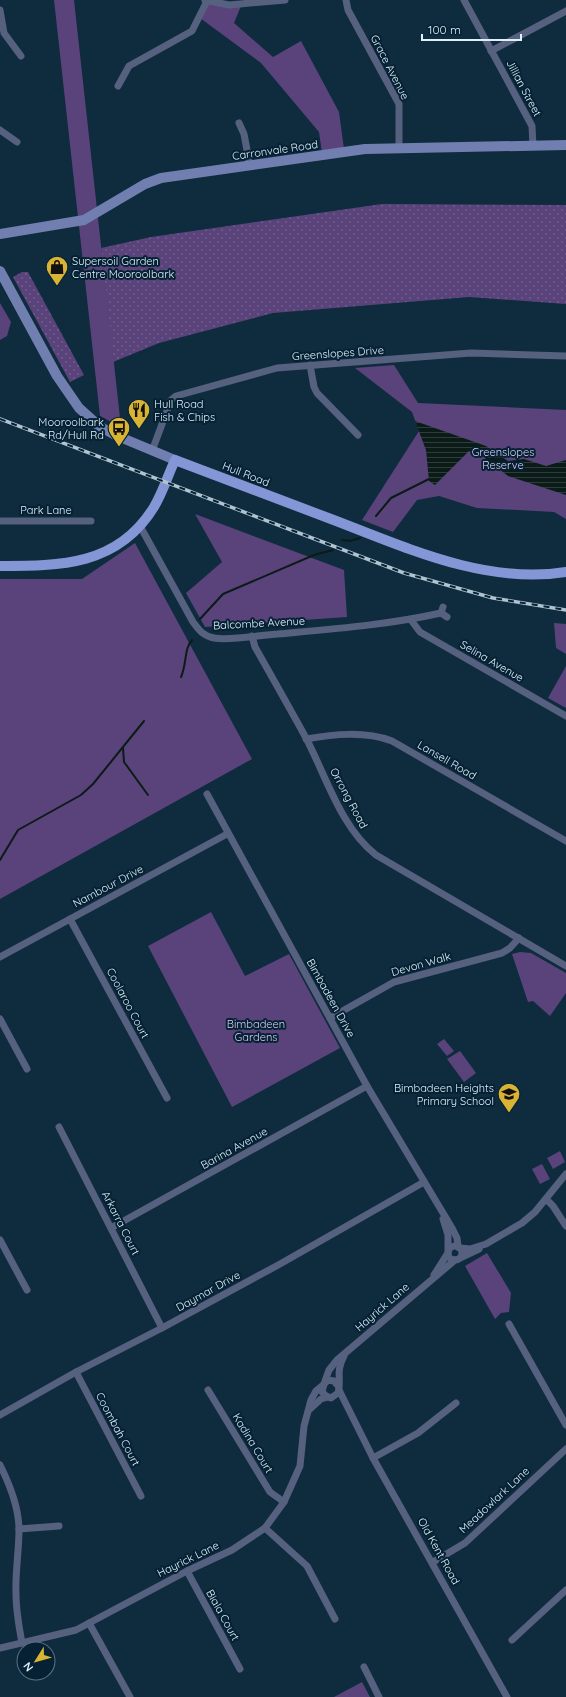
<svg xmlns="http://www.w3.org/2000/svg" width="566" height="1697" font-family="Quicksand,sans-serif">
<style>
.grass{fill:url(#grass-dots)}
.park{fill:#59437a}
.water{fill:url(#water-rules)}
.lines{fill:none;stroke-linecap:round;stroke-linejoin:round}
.stream{stroke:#0b1b18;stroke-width:2}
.street{stroke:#56607f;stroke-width:7}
.secondary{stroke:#707fb0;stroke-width:10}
.primary{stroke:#8496d6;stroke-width:10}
.rail-casing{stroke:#afc3d0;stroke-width:3.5}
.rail{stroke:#052133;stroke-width:2;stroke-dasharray:6;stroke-linecap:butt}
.labels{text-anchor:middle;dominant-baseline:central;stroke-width:4;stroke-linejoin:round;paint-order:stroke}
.street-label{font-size:11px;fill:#dff0fc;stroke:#052133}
.poi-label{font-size:11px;fill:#dff0fc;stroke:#052133;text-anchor:start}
.park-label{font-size:11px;fill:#dccdf6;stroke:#052133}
</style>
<defs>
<pattern id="grass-dots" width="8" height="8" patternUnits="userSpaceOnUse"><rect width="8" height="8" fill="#59437a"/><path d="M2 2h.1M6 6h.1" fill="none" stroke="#705e8e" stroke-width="1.8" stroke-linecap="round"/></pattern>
<pattern id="water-rules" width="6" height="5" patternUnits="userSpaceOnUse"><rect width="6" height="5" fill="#0b1b18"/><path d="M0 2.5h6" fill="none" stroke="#2e3c3a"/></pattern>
</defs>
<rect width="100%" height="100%" fill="#0f2b3e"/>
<g class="grass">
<path d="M382,204L566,205V304L469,297L273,313L159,343L113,362L101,248L151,237Z"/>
<path d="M22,272H28L84,375L70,382L13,277Z"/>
</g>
<g class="park">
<path d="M54,0H74L121,427L100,416Z"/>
<path d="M208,2L241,6L234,23L273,57L301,41L339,112L344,149L322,153L319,132L261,63L200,18Z"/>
<path d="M0,303L11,322L7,336L0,340Z"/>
<path d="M394,365L418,403L566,410V519L554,512L477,508L439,496L417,500L393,532L362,520L419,431L412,412L355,368Z"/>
<path d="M195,514L344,570L347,617L205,627L186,593L222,562Z"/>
<path d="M135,543L252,759L0,899V579H82Z"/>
<path d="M554,623L566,624V654L556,648Z"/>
<path d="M566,666V708L548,698Z"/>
<path d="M211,912L245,976L289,954L340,1048L232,1107L148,946Z"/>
<path d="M520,952L531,953L566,973V993L550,1016L533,1001L528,1002L512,954Z"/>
<path d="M444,1039L454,1051L447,1056L437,1044Z"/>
<path d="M460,1051L476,1073L464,1082L447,1059Z"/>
<path d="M560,1151L565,1162L553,1169L547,1158Z"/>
<path d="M542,1164L550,1179L540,1184L532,1169Z"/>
<path d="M487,1253L511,1293L509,1312L501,1313L495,1319L465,1266Z"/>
<path d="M362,1682L370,1697H334Z"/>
</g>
<path class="water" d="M415,421L486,446L508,461L524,459L546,466L566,460V495L508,476L481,455L469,451L435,485L429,481L426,450Z"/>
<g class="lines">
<g class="stream">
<path d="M376,516L391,498L429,479"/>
<path d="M342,540L350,541L360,538"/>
<path d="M200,619L223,594L314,555L333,550"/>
<path d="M181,677C187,664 184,648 192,640"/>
<path d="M123,748L124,762L148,795"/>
<path d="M0,860L18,830L81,795L93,784L144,721"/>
</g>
<g class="street">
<path d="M205,0L229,5L285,0"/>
<path d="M346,0L348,10L399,104V148"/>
<path d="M464,0L532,126L533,146"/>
<path d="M0,10L4,33L21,56"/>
<path d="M491,51L566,11"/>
<path d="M118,86L129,66L192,31L207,1"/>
<path d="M239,123L244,134L250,166"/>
<path d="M0,130L17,142"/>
<path d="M310,365L314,387L317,393L358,435"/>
<path d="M152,451L171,400L176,396L277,368L471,353L566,356"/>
<path d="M0,521H91"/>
<path d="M140,526L193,622C199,630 203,636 214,638C230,641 260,635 278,634C333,629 387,625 441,613"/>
<path d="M443,607L441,613L447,617"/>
<path d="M411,620L420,632L566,716"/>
<path d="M252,636L255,647C272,677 289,707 306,738C326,776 341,828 376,855L566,966"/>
<path d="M306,739C334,734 365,731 392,741L566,841"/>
<path d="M207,794L367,1086L452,1228L457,1238L458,1247"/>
<path d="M70,919L167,1098"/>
<path d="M0,957L227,834"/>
<path d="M330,1018L394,982L502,953L510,948L519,938"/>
<path d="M0,1019L27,1069"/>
<path d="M59,1127L162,1328"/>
<path d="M546,1199L553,1206L566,1226"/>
<path d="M443,1219L448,1235V1250"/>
<path d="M111,1228L367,1086"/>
<path d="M0,1240L27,1290"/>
<circle cx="455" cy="1253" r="7"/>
<path d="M460,1248L470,1249L486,1244L522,1223L535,1212L566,1174"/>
<path d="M460,1258L479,1249"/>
<path d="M434,1275L448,1253"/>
<path d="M509,1324L566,1425"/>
<path d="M76,1372L141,1496"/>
<path d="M324,1384L329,1370L337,1360L455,1260"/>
<path d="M339,1387L334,1381L328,1380L324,1384L322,1392L326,1396L331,1398L338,1393C342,1380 335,1372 344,1356"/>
<path d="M208,1390L270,1492L284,1502"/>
<path d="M339,1390L373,1458L507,1697"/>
<path d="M309,1410L321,1399L328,1397"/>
<path d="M0,1415L76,1372L162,1328L280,1264L424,1182"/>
<path d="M373,1458L418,1433L456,1403"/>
<path d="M0,1465C10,1485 19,1507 19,1530C19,1551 15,1573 16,1594C16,1611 19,1627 22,1643"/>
<path d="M265,1528L307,1566L335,1619"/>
<path d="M19,1529L59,1526"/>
<path d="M433,1562L465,1543L566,1449"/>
<path d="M187,1571L240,1669"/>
<path d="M89,1623L130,1697"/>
<path d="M512,1640L566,1590"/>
<path d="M0,1648L76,1630L187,1571L232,1550L265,1528L284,1502L300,1466L304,1426L311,1400L316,1391L322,1386"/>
<path d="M364,1667L379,1697"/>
</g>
<g class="secondary">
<path d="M0,234L84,220L145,184L161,178L365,149L566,145"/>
<path d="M0,271L57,376L79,408L99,426L115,435L175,460"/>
</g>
<path class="primary" d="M0,566C60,566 118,566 154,507C163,492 168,475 175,460C227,480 279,499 331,519C405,547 485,585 566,572"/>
<g class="rail-casing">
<path id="rail" d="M0,419L404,573L493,598L566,610"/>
</g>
<use href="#rail" class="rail"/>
</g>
<defs>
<g id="shop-pin" transform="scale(1.15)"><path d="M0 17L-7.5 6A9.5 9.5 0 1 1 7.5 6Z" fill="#d9b334" stroke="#052133"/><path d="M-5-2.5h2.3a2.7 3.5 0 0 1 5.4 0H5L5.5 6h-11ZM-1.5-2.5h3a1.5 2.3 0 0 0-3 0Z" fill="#111"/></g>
<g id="restaurant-pin" transform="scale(1.15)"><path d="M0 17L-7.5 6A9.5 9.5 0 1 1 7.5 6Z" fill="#d9b334" stroke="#052133"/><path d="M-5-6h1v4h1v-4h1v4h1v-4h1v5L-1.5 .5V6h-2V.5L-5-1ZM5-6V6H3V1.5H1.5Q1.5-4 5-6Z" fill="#111"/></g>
<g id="bus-pin" transform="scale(1.15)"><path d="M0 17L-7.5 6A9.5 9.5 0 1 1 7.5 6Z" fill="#d9b334" stroke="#052133"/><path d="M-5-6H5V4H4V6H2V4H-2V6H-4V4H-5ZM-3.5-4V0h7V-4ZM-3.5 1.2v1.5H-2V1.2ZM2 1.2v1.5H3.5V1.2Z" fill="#111"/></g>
<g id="school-pin" transform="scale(1.15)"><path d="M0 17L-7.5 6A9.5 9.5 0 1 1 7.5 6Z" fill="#d9b334" stroke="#052133"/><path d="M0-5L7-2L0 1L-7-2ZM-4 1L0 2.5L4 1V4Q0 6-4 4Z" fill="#111"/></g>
</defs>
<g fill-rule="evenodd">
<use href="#shop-pin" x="57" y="267"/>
<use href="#restaurant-pin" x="139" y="410"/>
<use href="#bus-pin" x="119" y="428"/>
<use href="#school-pin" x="509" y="1094"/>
</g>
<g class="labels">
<g class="street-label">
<text transform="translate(390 67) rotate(63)">Grace Avenue</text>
<text transform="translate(524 88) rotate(62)">Jillian Street</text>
<text transform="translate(275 150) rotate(-8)">Carronvale Road</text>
<text transform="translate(338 353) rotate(-4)">Greenslopes Drive</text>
<text transform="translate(246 474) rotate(21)">Hull Road</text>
<text x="46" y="510">Park Lane</text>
<text transform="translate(259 623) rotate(-3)">Balcombe Avenue</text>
<text transform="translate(492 661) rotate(30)">Selina Avenue</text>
<text transform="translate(447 760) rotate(30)">Lansell Road</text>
<text transform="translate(349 798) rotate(62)">Orrong Road</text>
<text transform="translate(108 886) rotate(-28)">Nambour Drive</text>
<text transform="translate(421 964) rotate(-16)">Devon Walk</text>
<text transform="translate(331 998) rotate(61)">Bimbadeen Drive</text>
<text transform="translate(128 1003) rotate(62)">Coolaroo Court</text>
<text transform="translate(234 1148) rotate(-29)">Barina Avenue</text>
<text transform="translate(121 1223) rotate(63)">Arkarra Court</text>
<text transform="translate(208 1291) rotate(-29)">Daymar Drive</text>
<text transform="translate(382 1307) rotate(-41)">Hayrick Lane</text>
<text transform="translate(118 1429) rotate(62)">Coombah Court</text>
<text transform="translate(253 1443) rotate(59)">Kadina Court</text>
<text transform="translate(494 1500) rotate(-43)">Meadowlark Lane</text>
<text transform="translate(439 1551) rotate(61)">Old Kent Road</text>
<text transform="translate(188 1559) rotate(-26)">Hayrick Lane</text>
<text transform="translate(223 1615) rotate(61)">Biala Court</text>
</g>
<g class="poi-label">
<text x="72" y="261">Supersoil Garden<tspan x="72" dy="13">Centre Mooroolbark</tspan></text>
<text x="154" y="404">Hull Road<tspan x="154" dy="13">Fish &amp; Chips</tspan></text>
<text x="104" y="422" text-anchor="end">Mooroolbark<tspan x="104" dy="13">Rd/Hull Rd</tspan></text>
<text x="494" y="1088" text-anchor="end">Bimbadeen Heights<tspan x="494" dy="13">Primary School</tspan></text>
</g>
<g class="park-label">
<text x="503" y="452">Greenslopes<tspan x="503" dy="13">Reserve</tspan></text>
<text x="256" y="1024">Bimbadeen<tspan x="256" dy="13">Gardens</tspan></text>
</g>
</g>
<g transform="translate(36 1661) rotate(233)"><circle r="19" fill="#052133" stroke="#5c7483"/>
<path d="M0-3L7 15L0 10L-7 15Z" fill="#d9b334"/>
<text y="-6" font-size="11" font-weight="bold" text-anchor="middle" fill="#dff0fc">N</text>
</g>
<path d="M422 34v6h99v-6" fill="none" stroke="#dff0fc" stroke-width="2"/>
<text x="428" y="34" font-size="12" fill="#dff0fc" stroke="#052133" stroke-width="3" paint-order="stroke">100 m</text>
</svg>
